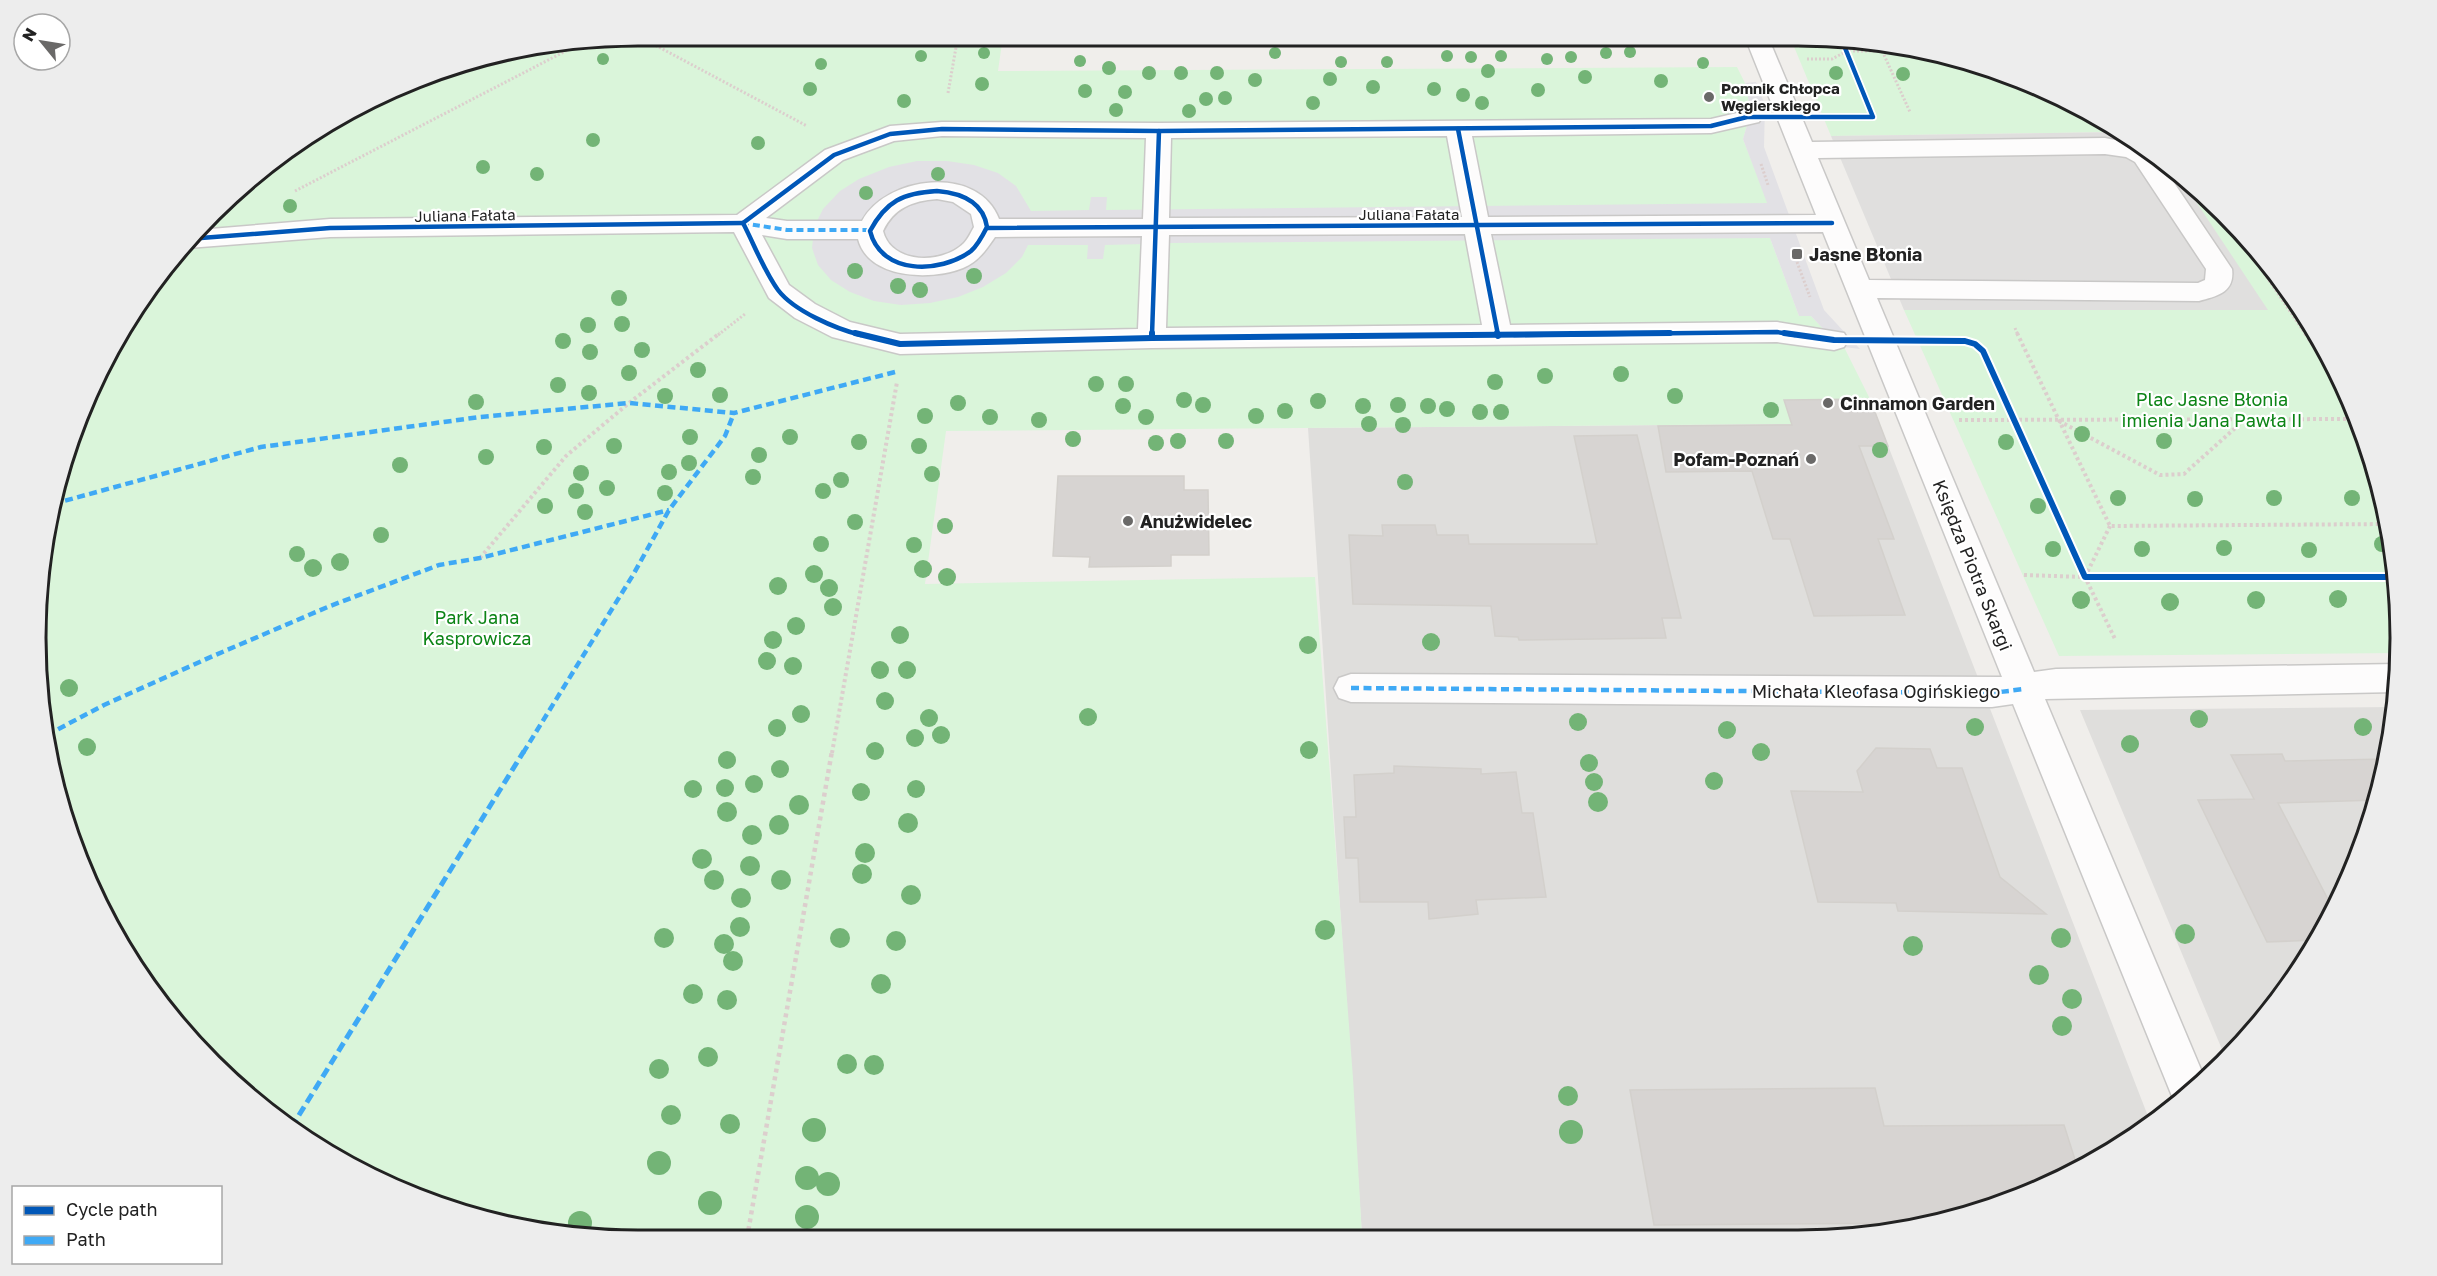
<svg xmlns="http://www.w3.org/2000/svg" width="2437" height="1276" font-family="'Golos Text',sans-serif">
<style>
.residential{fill:#dfdedc}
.park{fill:#daf5da}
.parking{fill:#e0dfde}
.plaza{fill:#e2e1e5}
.building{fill:#d7d4d2;stroke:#d3d0cc;stroke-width:1.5}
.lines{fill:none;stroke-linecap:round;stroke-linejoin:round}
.minor-casing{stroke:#c9c8c7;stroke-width:3}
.path-far2{stroke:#dccecd;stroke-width:3;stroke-dasharray:2 2;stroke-linecap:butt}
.path-far1{stroke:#dccecd;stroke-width:4;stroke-dasharray:3 3;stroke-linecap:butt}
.path{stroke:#dccecd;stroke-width:4.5;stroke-dasharray:4 4;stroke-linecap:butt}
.minor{fill:#fdfcfc;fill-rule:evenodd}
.quiet-far2{stroke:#3fa9f5;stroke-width:4;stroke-dasharray:7 4;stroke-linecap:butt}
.quiet-far1{stroke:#3fa9f5;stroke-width:4.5;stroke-dasharray:8 4.5;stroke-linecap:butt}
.quiet{stroke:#3fa9f5;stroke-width:5;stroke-dasharray:10 5;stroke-linecap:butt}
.cycleway-far1-casing{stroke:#fff;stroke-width:8}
.cycleway-casing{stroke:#fff;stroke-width:10}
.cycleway-far1{stroke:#0057b8;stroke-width:4.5}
.cycleway{stroke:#0057b8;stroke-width:6}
.tree{fill:#73b476}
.poi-dot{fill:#6a6968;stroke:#fff;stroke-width:2}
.labels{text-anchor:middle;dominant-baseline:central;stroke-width:4.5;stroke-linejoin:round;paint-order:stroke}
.far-poi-label{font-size:15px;font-weight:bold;fill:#222;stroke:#fff;text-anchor:start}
.far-street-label{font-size:15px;fill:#222;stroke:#fff}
.poi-label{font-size:18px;font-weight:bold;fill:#222;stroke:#fff;text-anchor:start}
.park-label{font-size:18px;fill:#0c8416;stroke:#fff}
.street-label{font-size:18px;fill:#222;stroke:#fff}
.rim{fill:none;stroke:#222;stroke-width:3}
</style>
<rect width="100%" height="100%" fill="#f0eeeb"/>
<g class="residential">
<path d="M1870,399L2151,1124L2029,1194L1878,1235L1362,1236L1308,428L1791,424L1784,400Z"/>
<path d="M2395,707L2380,794L2339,905L2252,1035L2226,1059L2080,710Z"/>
</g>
<g class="park">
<path d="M638,36H1003L998,71L1737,67L1745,83L1751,112L1743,139L1768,203L1770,238L1799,316H1811L1834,340L1844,347L1870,399L1784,400L1792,424L946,431L925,584L1315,577L1353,1078L1362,1236L599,1239L483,1220L371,1178L272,1116L212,1063L138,973L98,904L56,793L37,678V598L56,483L82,407L137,304L186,241L271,161L337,116L444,68L521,48Z"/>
<path d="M1790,37H1838L1955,57L2066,98L2120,132L1831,136Z"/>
<path d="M2175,170L2252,241L2321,337L2369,445L2396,560L2399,653L2059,656L1904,310H2267Z"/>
</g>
<path class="parking" d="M2120,132L2175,170L2268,310H1904L1831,136Z"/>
<path class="plaza" d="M1756,82L1765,105L1764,147L1824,310L1860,349L1844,347L1834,340L1811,316H1799L1770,238L1168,243L1166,323H1143L1145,244L1105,245L1103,259H1087L1088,245H1028L1022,257L1006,273L983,287L958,297L930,303L901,305L874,301L850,292L831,280L818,265L812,248L813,239L785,240L787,230L817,221L823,209L840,191L859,179L889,167L917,161H947L974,165L998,173L1016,186L1031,211L1089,210L1091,197H1107L1106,210L1767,203L1743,139L1751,112L1745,83Z"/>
<g class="building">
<path d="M1870,399L1888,446H1859L1894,539H1878L1905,615L1814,616L1790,539H1773L1752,471L1666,472L1658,426L1792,425L1784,400Z"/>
<path d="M1637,435L1681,618H1662L1666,638L1519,640L1518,637L1495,636L1491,606L1353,604L1349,535L1383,536L1382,525H1435L1437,535H1468L1469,544H1597L1574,436Z"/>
<path d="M1058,476H1184V490H1208L1209,555H1171V566L1089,567L1090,557L1053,556Z"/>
<path d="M1876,748L1930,749L1937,768H1962L2000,877L2046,914L1898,911L1896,903L1818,902L1791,791L1863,792L1857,771Z"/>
<path d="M2282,754L2285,761L2386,759L2378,800L2278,803L2334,911L2315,940L2267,942L2198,800L2254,799L2231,755Z"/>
<path d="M1394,766L1481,769V774L1516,772L1522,813H1533L1546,897L1476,900L1478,914L1429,919L1428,902H1360L1358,858H1346L1344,817H1356L1354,775L1394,773Z"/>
<path d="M1875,1088L1884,1126L2064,1125L2077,1166L2029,1194L1923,1223L1654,1225L1630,1090Z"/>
</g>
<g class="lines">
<g class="minor-casing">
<path id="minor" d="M1745,37H1768L1812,142L2105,138L2141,145L2154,153L2232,269C2235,292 2218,296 2199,301L1877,298L2034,672L2056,669L2399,664L2397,692L2045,699L2205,1079L2176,1106L2013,704L1992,707L1351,702L1339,698L1334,688L1339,678L1351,674L2002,677L1823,232L1491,234L1510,325L1777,322L1844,333L1848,340L1844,347L1834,350L1777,342L1152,348L900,354L832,337L795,318L769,298L734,232L330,237L188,248L182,246L198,230L330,219L737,215L825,150L890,126L942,122L1159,123L1711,119L1750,110L1759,112L1762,117L1759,122L1711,133L1472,136L1488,217L1816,215ZM942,136L1146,138L1143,219H999C978,164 886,176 862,221H787L766,218L843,160L894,141ZM1447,136L1462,217L1169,218L1171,138ZM2105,154L2126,157L2135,162L2206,269L2205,280L2198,283L1869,280L1818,158ZM937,199L953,202L971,214L974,227C971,232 968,239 964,243C942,265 891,264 883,231C894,208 912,201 937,199ZM1465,234L1482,325L1166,328L1169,235ZM762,235L787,239H858C868,279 931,281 963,268C978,262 986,250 995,237L1142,236L1138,329L900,334L850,322L815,304L789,285Z"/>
</g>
<g class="path-far2">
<path d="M638,36L807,126"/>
<path d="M1879,44L1910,112"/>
<path d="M1807,59H1832L1847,51H1919"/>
<path d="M948,93L958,36"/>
<path d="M1761,164L1768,185"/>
<path d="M295,191L585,41"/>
<path d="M1797,262L1810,297"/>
<path d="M2262,270L2306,335"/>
<path d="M2015,328L2018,335"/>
<path d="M718,335L745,314"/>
</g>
<g class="path-far1">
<path d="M2017,333L2110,526L2388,524"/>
<path d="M2305,333L2347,396"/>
<path d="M1959,420L2358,419"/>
<path d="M2059,421L2160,475L2184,474L2243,421"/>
<path d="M480,558L566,456L629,403L720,333"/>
<path d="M2024,575L2085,577L2115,639"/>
<path d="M2085,577L2110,526"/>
<path d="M832,753L897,382"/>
</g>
<path class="path" d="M747,1238L832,751"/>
<use href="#minor" class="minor"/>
<path class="quiet-far2" d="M742,223L787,230H870"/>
<g class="quiet-far1">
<path d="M53,504L261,447L480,417L629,403L734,413L899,371"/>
<path d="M1351,688L1992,693L2024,689"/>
<path d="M47,735L104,705L213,656L330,606L439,565L480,558L669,510"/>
<path d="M523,753L633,575L669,510L725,436L734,413"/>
</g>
<path class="quiet" d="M291,1128L524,751"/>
<g class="cycleway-far1-casing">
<g id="cycleway-far1">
<path d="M1458,129L1498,335"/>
<path d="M937,191C961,193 983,201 987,227C983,235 978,245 971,251C940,274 881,275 870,231C886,201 903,193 937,191Z"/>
<path d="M743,223C754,244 764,271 778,290C794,311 836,329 861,335"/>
<path d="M743,223L834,155L890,134L942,129L1159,131L1711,126L1747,117H1873L1841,38"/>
<path d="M987,228L1832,223"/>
<path d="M188,239L330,228L743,223"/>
<path d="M1152,335L1159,131"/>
<path d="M1514,335L1777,332L1795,335"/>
</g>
</g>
<g class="cycleway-casing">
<g id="cycleway">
<path d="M855,333L900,344L1152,338L1670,333"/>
<path d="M1497,333L1498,336"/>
<path d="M1784,333L1834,340L1965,341L1975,344L1983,351L2085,577H2396"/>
<path d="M1152,338V333"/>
</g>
</g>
<use href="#cycleway-far1" class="cycleway-far1"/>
<use href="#cycleway" class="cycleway"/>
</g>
<g class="tree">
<circle cx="1630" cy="52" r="6"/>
<circle cx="984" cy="53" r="6"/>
<circle cx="1275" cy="53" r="6"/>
<circle cx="1606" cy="53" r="6"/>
<circle cx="921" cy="56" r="6"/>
<circle cx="1447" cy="56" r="6"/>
<circle cx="1501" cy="56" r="6"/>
<circle cx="1471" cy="57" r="6"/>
<circle cx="1571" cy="57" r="6"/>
<circle cx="603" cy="59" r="6"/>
<circle cx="1547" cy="59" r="6"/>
<circle cx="1080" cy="61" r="6"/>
<circle cx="1341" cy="62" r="6"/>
<circle cx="1387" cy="62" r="6"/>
<circle cx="1703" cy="63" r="6"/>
<circle cx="821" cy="64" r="6"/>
<circle cx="1109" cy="68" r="7"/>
<circle cx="1488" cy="71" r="7"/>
<circle cx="1149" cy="73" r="7"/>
<circle cx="1181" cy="73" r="7"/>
<circle cx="1217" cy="73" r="7"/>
<circle cx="1836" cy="73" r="7"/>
<circle cx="1903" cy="74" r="7"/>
<circle cx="1585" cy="77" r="7"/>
<circle cx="1330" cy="79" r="7"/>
<circle cx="1255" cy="80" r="7"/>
<circle cx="1661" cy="81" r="7"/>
<circle cx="982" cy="84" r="7"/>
<circle cx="1373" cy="87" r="7"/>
<circle cx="810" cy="89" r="7"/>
<circle cx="1434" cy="89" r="7"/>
<circle cx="1538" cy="90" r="7"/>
<circle cx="1085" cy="91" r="7"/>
<circle cx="1125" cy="92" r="7"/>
<circle cx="1463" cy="95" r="7"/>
<circle cx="1225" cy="98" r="7"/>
<circle cx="1206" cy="99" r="7"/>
<circle cx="904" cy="101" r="7"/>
<circle cx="1313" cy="103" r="7"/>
<circle cx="1482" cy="103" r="7"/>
<circle cx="1116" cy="110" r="7"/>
<circle cx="1189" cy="111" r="7"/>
<circle cx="593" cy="140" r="7"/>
<circle cx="758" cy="143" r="7"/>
<circle cx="483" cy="167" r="7"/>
<circle cx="537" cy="174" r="7"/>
<circle cx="938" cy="174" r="7"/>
<circle cx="866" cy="193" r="7"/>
<circle cx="290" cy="206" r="7"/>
<circle cx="855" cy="271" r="8"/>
<circle cx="974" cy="276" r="8"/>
<circle cx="898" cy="286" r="8"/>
<circle cx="920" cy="290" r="8"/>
<circle cx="619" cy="298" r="8"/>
<circle cx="622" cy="324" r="8"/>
<circle cx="588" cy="325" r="8"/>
<circle cx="563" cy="341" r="8"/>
<circle cx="642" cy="350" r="8"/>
<circle cx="590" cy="352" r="8"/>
<circle cx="698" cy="370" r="8"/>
<circle cx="629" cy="373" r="8"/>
<circle cx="1621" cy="374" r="8"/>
<circle cx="1545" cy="376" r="8"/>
<circle cx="1495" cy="382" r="8"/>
<circle cx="1096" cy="384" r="8"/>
<circle cx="1126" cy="384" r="8"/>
<circle cx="558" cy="385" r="8"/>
<circle cx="589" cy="393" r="8"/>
<circle cx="720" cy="395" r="8"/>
<circle cx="665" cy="396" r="8"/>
<circle cx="1675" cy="396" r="8"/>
<circle cx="1184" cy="400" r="8"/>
<circle cx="1318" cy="401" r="8"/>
<circle cx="476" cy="402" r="8"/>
<circle cx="958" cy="403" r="8"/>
<circle cx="1203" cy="405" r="8"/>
<circle cx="1398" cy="405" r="8"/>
<circle cx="1123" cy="406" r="8"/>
<circle cx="1363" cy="406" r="8"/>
<circle cx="1428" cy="406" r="8"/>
<circle cx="1447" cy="409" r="8"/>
<circle cx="1771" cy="410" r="8"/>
<circle cx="1285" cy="411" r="8"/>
<circle cx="1480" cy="412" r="8"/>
<circle cx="1501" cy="412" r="8"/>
<circle cx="925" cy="416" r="8"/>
<circle cx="1256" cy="416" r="8"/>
<circle cx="990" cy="417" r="8"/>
<circle cx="1146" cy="417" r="8"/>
<circle cx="1039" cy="420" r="8"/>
<circle cx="1369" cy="424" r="8"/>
<circle cx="1403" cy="425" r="8"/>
<circle cx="2082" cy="434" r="8"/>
<circle cx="690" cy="437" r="8"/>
<circle cx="790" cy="437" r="8"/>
<circle cx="1073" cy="439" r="8"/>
<circle cx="1178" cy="441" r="8"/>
<circle cx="1226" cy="441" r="8"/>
<circle cx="2164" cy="441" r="8"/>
<circle cx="859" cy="442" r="8"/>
<circle cx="2006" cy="442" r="8"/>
<circle cx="1156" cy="443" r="8"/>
<circle cx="614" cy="446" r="8"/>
<circle cx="919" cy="446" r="8"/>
<circle cx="544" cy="447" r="8"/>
<circle cx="1880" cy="450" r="8"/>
<circle cx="759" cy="455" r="8"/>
<circle cx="486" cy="457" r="8"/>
<circle cx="689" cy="463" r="8"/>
<circle cx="400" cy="465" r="8"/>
<circle cx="669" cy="472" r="8"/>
<circle cx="581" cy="473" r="8"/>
<circle cx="932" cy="474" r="8"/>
<circle cx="753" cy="477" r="8"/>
<circle cx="841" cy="480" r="8"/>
<circle cx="1405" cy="482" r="8"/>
<circle cx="607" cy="488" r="8"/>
<circle cx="576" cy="491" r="8"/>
<circle cx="823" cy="491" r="8"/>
<circle cx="665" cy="493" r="8"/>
<circle cx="2118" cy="498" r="8"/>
<circle cx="2274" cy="498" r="8"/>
<circle cx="2352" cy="498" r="8"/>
<circle cx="2195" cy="499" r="8"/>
<circle cx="545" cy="506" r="8"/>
<circle cx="2038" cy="506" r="8"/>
<circle cx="585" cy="512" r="8"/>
<circle cx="855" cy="522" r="8"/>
<circle cx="945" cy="526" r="8"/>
<circle cx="381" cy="535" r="8"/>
<circle cx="821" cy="544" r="8"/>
<circle cx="2382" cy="544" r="8"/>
<circle cx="914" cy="545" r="8"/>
<circle cx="2224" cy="548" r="8"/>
<circle cx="2053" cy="549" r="8"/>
<circle cx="2142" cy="549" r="8"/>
<circle cx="2309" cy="550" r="8"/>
<circle cx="297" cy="554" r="8"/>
<circle cx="340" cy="562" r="9"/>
<circle cx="313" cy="568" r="9"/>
<circle cx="923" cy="569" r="9"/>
<circle cx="814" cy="574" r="9"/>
<circle cx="947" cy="577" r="9"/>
<circle cx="778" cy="586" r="9"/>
<circle cx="829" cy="588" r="9"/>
<circle cx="2338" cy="599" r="9"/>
<circle cx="2081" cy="600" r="9"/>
<circle cx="2256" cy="600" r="9"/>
<circle cx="2170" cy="602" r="9"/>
<circle cx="833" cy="607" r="9"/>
<circle cx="796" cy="626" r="9"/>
<circle cx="900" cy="635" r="9"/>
<circle cx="773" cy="640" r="9"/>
<circle cx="1431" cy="642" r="9"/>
<circle cx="1308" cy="645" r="9"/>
<circle cx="767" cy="661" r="9"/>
<circle cx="793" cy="666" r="9"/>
<circle cx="880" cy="670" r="9"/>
<circle cx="907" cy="670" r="9"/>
<circle cx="69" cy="688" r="9"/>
<circle cx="885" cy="701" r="9"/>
<circle cx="801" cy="714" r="9"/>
<circle cx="1088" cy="717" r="9"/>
<circle cx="929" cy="718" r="9"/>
<circle cx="2199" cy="719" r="9"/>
<circle cx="1578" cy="722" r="9"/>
<circle cx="1975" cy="727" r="9"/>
<circle cx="2363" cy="727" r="9"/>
<circle cx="777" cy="728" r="9"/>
<circle cx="1727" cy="730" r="9"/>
<circle cx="941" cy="735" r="9"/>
<circle cx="915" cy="738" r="9"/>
<circle cx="2130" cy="744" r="9"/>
<circle cx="87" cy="747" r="9"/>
<circle cx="1309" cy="750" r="9"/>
<circle cx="875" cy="751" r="9"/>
<circle cx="1761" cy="752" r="9"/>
<circle cx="727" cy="760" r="9"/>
<circle cx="1589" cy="763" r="9"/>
<circle cx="780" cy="769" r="9"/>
<circle cx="1714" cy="781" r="9"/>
<circle cx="1594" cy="782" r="9"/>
<circle cx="754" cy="784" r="9"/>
<circle cx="725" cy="788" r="9"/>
<circle cx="693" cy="789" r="9"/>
<circle cx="916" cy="789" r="9"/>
<circle cx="861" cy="792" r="9"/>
<circle cx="1598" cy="802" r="10"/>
<circle cx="799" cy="805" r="10"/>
<circle cx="727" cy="812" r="10"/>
<circle cx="908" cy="823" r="10"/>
<circle cx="779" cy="825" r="10"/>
<circle cx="752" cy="835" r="10"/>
<circle cx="865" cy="853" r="10"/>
<circle cx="702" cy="859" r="10"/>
<circle cx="750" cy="866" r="10"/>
<circle cx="862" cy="874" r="10"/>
<circle cx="714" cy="880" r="10"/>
<circle cx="781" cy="880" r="10"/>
<circle cx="911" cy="895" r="10"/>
<circle cx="741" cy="898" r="10"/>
<circle cx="740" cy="927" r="10"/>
<circle cx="1325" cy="930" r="10"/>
<circle cx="2185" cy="934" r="10"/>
<circle cx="664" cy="938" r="10"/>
<circle cx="840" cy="938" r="10"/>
<circle cx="2061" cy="938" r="10"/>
<circle cx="896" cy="941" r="10"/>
<circle cx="724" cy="944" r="10"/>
<circle cx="1913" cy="946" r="10"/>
<circle cx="733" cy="961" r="10"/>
<circle cx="2039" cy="975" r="10"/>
<circle cx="881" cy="984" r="10"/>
<circle cx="693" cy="994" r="10"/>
<circle cx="2072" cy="999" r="10"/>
<circle cx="727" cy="1000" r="10"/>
<circle cx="2062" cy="1026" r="10"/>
<circle cx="708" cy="1057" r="10"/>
<circle cx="847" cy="1064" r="10"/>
<circle cx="874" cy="1065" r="10"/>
<circle cx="659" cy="1069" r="10"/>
<circle cx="1568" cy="1096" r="10"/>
<circle cx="671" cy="1115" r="10"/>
<circle cx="730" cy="1124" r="10"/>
<circle cx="814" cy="1130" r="12"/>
<circle cx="1571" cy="1132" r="12"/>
<circle cx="659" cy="1163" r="12"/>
<circle cx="807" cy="1178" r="12"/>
<circle cx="828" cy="1184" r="12"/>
<circle cx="710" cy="1203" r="12"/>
<circle cx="807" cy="1217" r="12"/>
<circle cx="580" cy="1223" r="12"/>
</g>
<g class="poi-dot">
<circle cx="1709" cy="97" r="6"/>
<rect x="1791" y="248" width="12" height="12" rx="3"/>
<circle cx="1828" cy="403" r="6"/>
<circle cx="1811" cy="459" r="6"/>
<circle cx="1128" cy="521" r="6"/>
</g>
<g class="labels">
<g class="far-poi-label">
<text x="1721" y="88">Pomnik Chłopca<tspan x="1721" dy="17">Węgierskiego</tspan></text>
</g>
<g class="far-street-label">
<text x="1409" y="214">Juliana Fałata</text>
<text transform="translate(465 215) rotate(-1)">Juliana Fałata</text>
</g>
<g class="poi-label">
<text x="1809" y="254">Jasne Błonia</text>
<text x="1840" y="403">Cinnamon Garden</text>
<text x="1799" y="459" text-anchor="end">Pofam-Poznań</text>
<text x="1140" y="521">Anużwidelec</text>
</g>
<g class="park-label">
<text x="2212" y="399">Plac Jasne Błonia<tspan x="2212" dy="21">imienia Jana Pawła II</tspan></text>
<text x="477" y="617">Park Jana<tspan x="477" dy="21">Kasprowicza</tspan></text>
</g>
<g class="street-label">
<text transform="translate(1973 565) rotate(68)">Księdza Piotra Skargi</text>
<text x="1876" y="691">Michała Kleofasa Ogińskiego</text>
</g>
</g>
<path d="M0 0H2437V1276H0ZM638 46H1798A592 592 0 0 1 2390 638V638A592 592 0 0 1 1798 1230H638A592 592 0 0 1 46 638V638A592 592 0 0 1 638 46Z" fill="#ededed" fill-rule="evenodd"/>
<path class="rim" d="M638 46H1798A592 592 0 0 1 2390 638V638A592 592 0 0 1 1798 1230H638A592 592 0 0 1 46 638V638A592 592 0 0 1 638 46Z"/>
<rect x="12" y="1186" width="210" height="78" fill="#ffffff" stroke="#a7a7a7" stroke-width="1.5"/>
<rect x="24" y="1206" width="30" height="9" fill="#0057b8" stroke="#a7a7a7" stroke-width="1.5"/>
<text x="66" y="1216" font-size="18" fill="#222222">Cycle path</text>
<rect x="24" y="1236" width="30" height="9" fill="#3fa9f5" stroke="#a7a7a7" stroke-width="1.5"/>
<text x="66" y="1246" font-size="18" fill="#222222">Path</text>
<g transform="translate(42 42) rotate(300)"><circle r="28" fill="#ffffff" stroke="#a7a7a7" stroke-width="1.5"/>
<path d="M0-4.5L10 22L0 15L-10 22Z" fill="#6a6968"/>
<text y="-9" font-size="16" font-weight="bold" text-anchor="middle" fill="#222222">N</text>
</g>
</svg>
